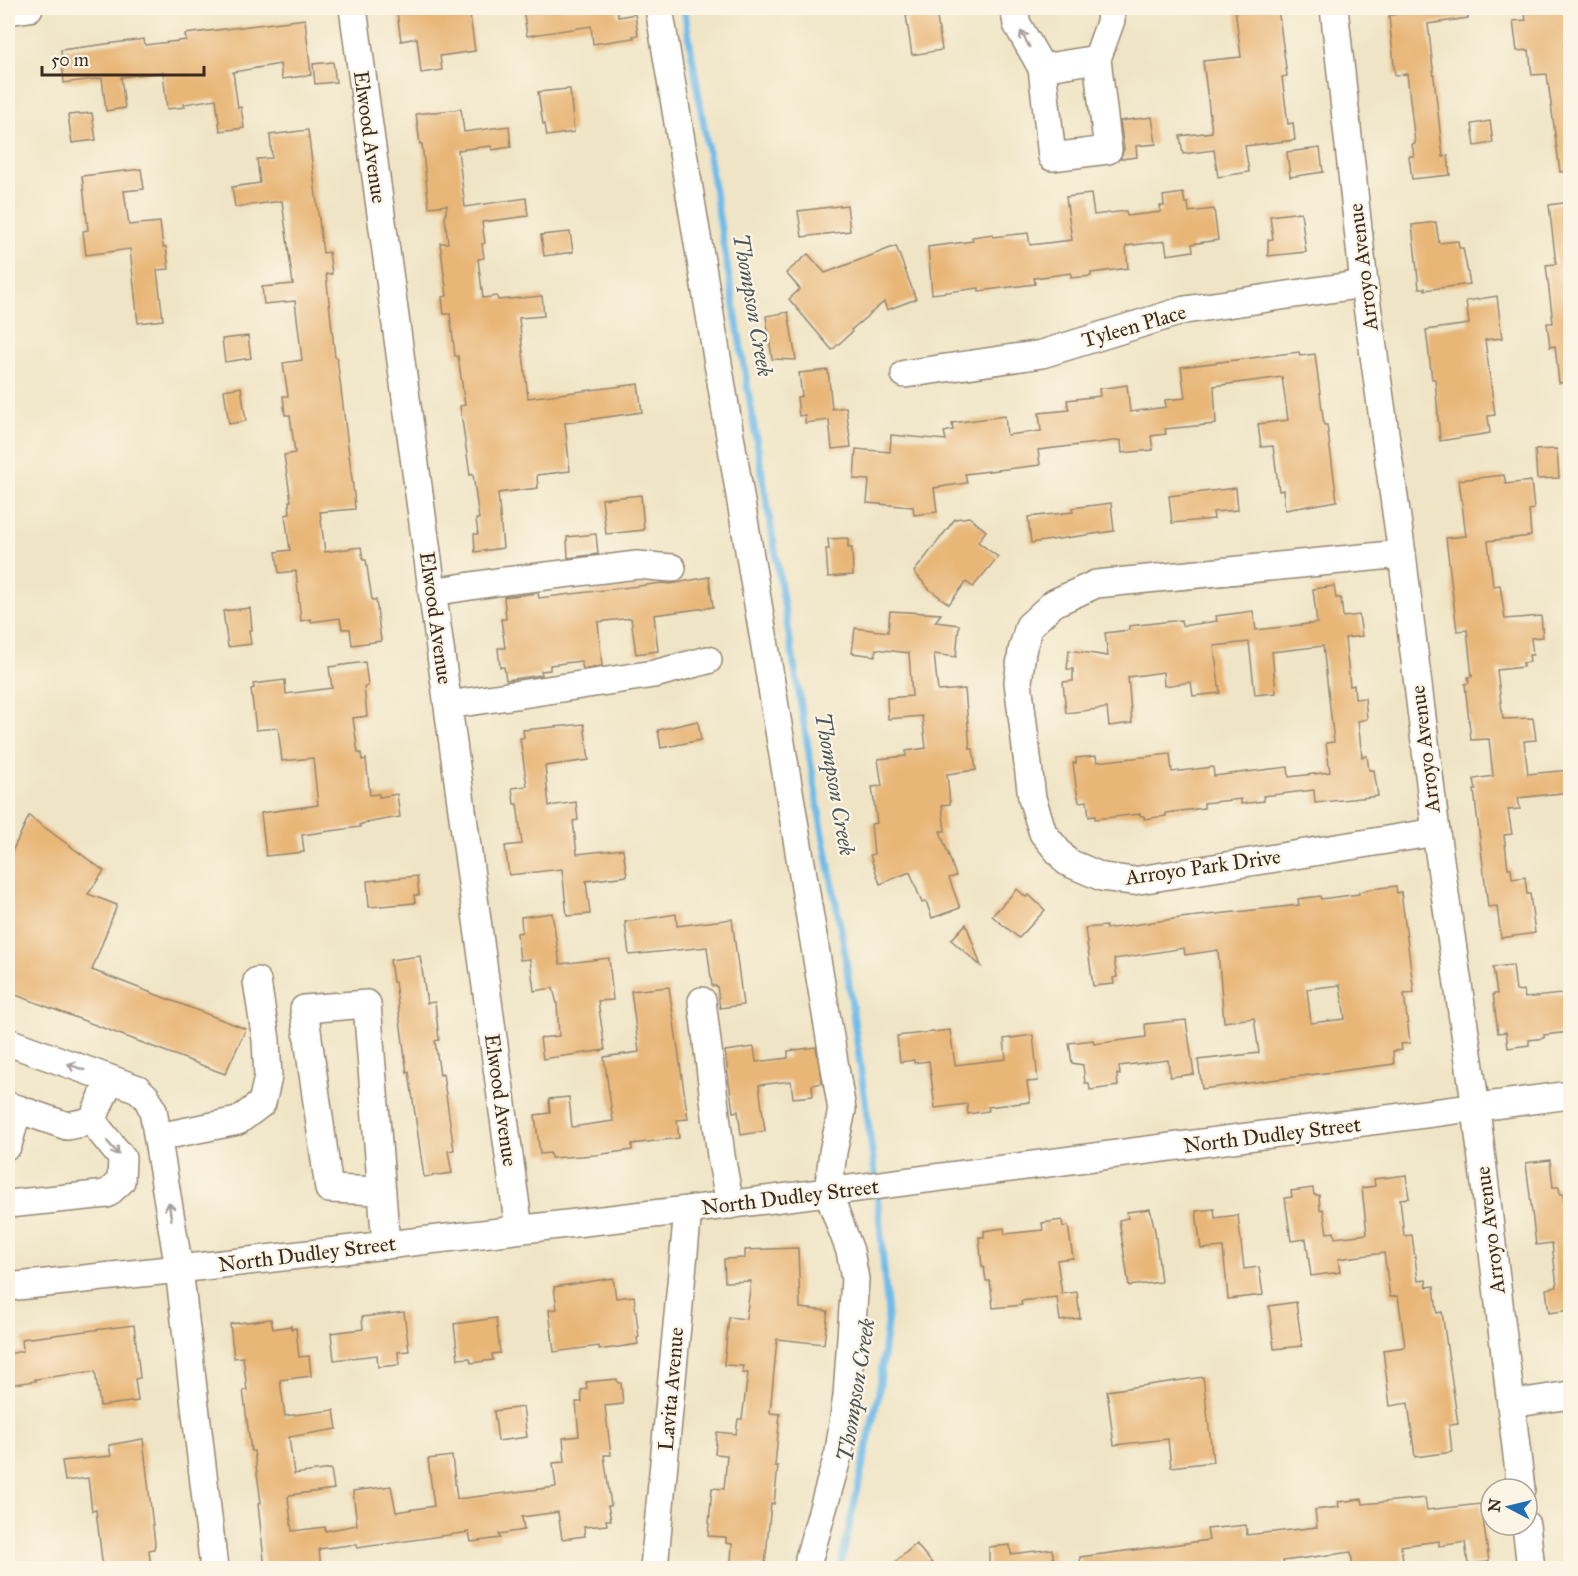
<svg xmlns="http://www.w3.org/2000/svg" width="1578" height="1576" font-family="'IM FELL Great Primer',serif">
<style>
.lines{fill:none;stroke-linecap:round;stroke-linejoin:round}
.stream{stroke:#6fbce9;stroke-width:7}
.building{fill:#e8b677;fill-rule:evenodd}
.minor-casing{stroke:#958772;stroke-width:30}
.minor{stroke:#fff;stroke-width:27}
.oneway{stroke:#a79f9a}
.labels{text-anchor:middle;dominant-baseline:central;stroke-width:4.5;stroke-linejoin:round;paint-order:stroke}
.street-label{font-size:21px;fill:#3b2a1e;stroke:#fcf5e5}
.water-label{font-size:22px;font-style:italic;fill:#4b565b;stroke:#fcf5e5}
</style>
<rect width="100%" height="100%" fill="#fcf5e5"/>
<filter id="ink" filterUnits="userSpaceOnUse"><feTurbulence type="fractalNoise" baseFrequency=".0167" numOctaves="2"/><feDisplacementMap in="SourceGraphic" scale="12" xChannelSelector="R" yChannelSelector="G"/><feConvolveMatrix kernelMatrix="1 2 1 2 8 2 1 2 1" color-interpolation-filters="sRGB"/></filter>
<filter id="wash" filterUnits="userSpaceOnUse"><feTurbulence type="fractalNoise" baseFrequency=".008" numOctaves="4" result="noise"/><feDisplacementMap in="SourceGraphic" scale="24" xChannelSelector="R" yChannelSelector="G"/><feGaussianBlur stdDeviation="1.35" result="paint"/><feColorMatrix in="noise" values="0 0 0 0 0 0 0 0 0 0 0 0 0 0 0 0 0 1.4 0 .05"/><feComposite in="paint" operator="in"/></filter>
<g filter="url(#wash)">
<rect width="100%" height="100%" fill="#efe4c5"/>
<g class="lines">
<g class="stream">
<path d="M684,8L818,807L843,940L876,1180"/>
<path d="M840,1568L879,1392L888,1315L877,1191"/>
</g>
</g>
<g id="blocks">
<g class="building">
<path d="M405,8H469L475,51L440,56L442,70L421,73L417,38L401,41L397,12L405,11Z"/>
<path d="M523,8H617L618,17L635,14L638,35L633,36L634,38L593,44L591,26L527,36Z"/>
<path d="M1235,8H1278L1287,76L1282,77L1288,124L1293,123L1295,140L1245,146L1249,172L1218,177L1214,150L1183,154L1180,136L1212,132L1203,61L1241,57Z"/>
<path d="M1396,8H1467L1468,18L1428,24L1443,157L1448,156L1450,175L1412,179L1409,156H1414L1412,144L1415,143L1407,74L1395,75L1389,16L1397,14Z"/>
<path d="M1524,8H1570V42L1564,43L1570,98V171L1560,172L1547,74L1532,75L1529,50L1517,51L1513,21L1526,20Z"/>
<path d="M936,11L942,50L912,55L906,15Z"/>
<path d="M305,19L311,75L282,79L280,64L233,72L238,108L241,107L244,128L220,131L216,99L184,104L185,107L167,109L163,72L121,77L125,108L106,111L102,78L64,83L61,50L144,39L145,45L186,40L185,34Z"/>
<path d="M333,62L336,82L315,84L313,64Z"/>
<path d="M568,89H570L574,132L547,136L545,124H543L538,92Z"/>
<path d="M461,109L464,132L509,126L511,147L492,150L491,146L458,150L465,207L526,198L528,216L482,222L485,243L482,244L484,258L478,259L483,298L497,296L498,300L542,296L544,316L519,318L528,398L638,384L642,412L565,423L570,471L537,475L538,488L498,493L503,548L475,552L474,534H478L476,519H479L473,474L470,475L460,406L465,405L458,356H455L450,314H444L442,297L447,296L440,243H448L445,218L447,205L429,207L422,144H420L416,114Z"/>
<path d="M92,113L96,140L72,143L68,115Z"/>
<path d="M1152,117L1156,144L1136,146L1137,157L1120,159L1124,149L1120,121Z"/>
<path d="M1490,121L1493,143L1475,146L1472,124Z"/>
<path d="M308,130L323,253L329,252L332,274H326L335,357H337L354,495L355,509L320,512L325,552L361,547L363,560H366L372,600H376L381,641L352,645L350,629H342L340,618L311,622V619L301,621L296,571L279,573L276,552L290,550L285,515L290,514L289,501H291L284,455L295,453L290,415H285L283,396H288L283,363L302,360L295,301L264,304L262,287L293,284L282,201L235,207L232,187L260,183L257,159L272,158L270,135Z"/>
<path d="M1320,148L1323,172L1290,177L1287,152Z"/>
<path d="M141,169L144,189L124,191L129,225L160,222L163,247H166L169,269L157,270L163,320L138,323L130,249L86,255L83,231L88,230L82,176Z"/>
<path d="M1183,193L1185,203H1188L1189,212L1214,209L1218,240L1192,244L1193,251L1167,255L1165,241L1126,246L1128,268L1091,273V276L1071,278V273L1034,278L1035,284L979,291V288L932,294L928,247L973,241L972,237L993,234V237L1028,233L1030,245L1072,240L1066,197L1091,194L1094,215L1126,211L1127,216L1161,212L1160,206H1164L1163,196Z"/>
<path d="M1570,202V382L1559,383L1555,346L1550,347L1547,323H1553L1546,265L1556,264L1549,205Z"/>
<path d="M847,205L850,231L802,237L798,211Z"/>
<path d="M1301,212L1306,252L1268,256V240L1273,239L1270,216Z"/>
<path d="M1436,222L1439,243L1458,241L1459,248H1463L1470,284L1425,290V288H1419L1412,225Z"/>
<path d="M570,232L573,252L544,256L541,235Z"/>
<path d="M896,246L916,299L887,310L884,302L851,330L852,332L832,350L789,299L800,289L786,273L808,254L825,273Z"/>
<path d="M1497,296L1502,338L1485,340L1495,415L1488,416L1490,433L1440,441L1435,379H1432L1426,330L1469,324L1466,301Z"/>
<path d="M788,312L796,360L772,359L766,316Z"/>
<path d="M248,336L251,358L225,362L222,339Z"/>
<path d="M1299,352L1300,356L1315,354L1324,425H1327L1337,501L1285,510L1283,490L1279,491L1273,446L1261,447L1258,424L1288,420L1282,377L1214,386L1216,424L1165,429L1166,434L1151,436L1153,450L1122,453L1121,440L1038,450L1040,465L965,474L967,483L934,488L937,512L914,515L913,507L867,503L869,480L854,479L856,449L890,452L891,435L946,440L944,432L953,430L952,423L1005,416L1007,435L1041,431L1039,413L1069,410L1067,400L1100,396L1099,389L1127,385L1130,412L1166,407L1165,400L1185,398L1181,367Z"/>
<path d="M828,370L832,409L846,407L851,447L832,449L829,420L805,423V415L799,416L797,397L802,396L799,373Z"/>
<path d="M241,387L246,421L229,424L224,390Z"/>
<path d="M1557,449L1559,478L1537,479L1535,450Z"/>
<path d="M1504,475L1506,484L1531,481L1534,509L1529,510L1531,536L1488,541L1493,586L1500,585L1505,619L1541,616L1543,637L1531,638L1533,655H1529L1530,662L1523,663V667L1497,670L1503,719L1533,718L1536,740L1524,741L1528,774L1570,770V792L1518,798L1520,809L1508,810L1512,834L1504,835L1508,868H1511L1512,879L1525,877L1527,894H1530L1535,933L1501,938L1497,906L1488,907L1474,790H1476L1474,779L1493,776L1489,739L1471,740L1465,684L1469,683L1468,677H1472L1467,630L1457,631L1446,538L1466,536L1459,480Z"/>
<path d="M1236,488L1238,510L1213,512L1214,519L1172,523L1169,496Z"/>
<path d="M641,495L644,530L606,534L602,499Z"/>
<path d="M1111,503L1114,531L1031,543L1028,517L1073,512L1072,508Z"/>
<path d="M969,517L986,531L978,542L998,557L973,587L966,582L949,604L929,589L914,572L955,519Z"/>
<path d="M596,534L598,554L568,558L567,537Z"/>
<path d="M848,538V548H852L853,575L828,577L826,549H829L828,539Z"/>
<path d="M709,577L713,607L654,615L658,651L636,654L631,618L598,622L602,666L583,669L581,661L550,665V670L541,671L542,675L506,680L504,667H500L498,648H505L501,619H506L504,597L538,593L539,598L663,583L671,584Z"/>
<path d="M1334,586L1336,598H1341L1343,617L1359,615L1362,636L1345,638L1350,686L1354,685L1355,699L1365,698L1367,719L1358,721L1362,757L1367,756L1369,770H1374L1378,796L1315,803L1314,790L1263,796L1264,801L1241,804V799L1204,803V808L1166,813V816L1144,819V816H1141L1140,814L1095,819V816L1089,817L1087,801L1079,802L1077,793L1073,763H1076V758L1096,756L1097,762L1170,754L1172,772L1213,767L1214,776L1288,767L1289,777L1330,772L1326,743L1334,742L1323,646L1272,652L1276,693L1255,695L1249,642L1214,646L1220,693L1193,696L1191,682L1164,686L1163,672L1128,677L1132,723L1109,726L1107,708L1066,713L1063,682L1073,681V669H1067L1069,650L1108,656L1105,633L1129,630V626L1181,620L1182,626L1217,621L1216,616L1253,611L1256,630L1317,623L1313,589Z"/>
<path d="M250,608L252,630H249L251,644L228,647L223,611Z"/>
<path d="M890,611L941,614L935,622L959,625L956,657L934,654L938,691L965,689L970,749H973L976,770L947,774L950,804L942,805L945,831H940L956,876L949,878L960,908L932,918L926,901L922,903L910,872L880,884L870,855L874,854L871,824L877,823L872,787L882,786L878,759L906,756V751L926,748L922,716L888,719L887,698L912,696L909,653L876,649L875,656L852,653L855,628L888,632Z"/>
<path d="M365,662L368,686L364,687L367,716L353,718L358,753H361L362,760L366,759L370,795L379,794V797L397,794L400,817L365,823L359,825L360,827L302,835L304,852L266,856L261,813L318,805L313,758L282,761L278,728L256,730L251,689L254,688L253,684L285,680L286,694L332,688L329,667Z"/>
<path d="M698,721L701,740L661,748L658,730Z"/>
<path d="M584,724L589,760L545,766L549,806L576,802L578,820L573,821L577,854L623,849L627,876L586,881L590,914L567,916L562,869L509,875L505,846L522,844L517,804H514L512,788L527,786L520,738H524L523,730Z"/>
<path d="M29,816L104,871L88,894L117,905L92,970L246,1029L225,1074L8,992V860Z"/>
<path d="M417,876L419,895H414L415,903L369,907L367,881Z"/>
<path d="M1396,886L1397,893L1401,892L1414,993L1404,994L1410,1043L1401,1044L1402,1050L1393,1051L1394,1064L1202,1089L1198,1060L1259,1053L1254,1018L1224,1022L1218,950L1185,955L1184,948L1114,959L1117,977L1113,978L1114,984L1093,986L1085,928L1106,926V929L1180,918L1299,905L1298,899L1320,896L1321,899L1359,894V892L1370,889ZM1340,985L1345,1019L1311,1023L1307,989Z"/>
<path d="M1017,889L1026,897L1029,895L1045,910L1019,938L992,916Z"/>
<path d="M552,913L560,964L609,958L613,1000L598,1001L605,1050L543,1059L540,1038L559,1036L557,1004L553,988L534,991L530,959L520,960L517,933L522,932L521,917Z"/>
<path d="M676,914L677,926L732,919L743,1005L720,1008L717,986H712L707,947L629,955L625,922Z"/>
<path d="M966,924L981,966L951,940Z"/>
<path d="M420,956L427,1003L435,1002L439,1040L435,1041L440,1075L443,1074L454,1150L448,1151L452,1173L424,1177L409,1072L407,1073L395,982H393L390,960Z"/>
<path d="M1513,965L1516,991L1524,990L1525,998L1570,993V1032L1544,1035V1038L1529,1040V1045L1508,1048L1506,1032L1498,1033L1493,994H1497L1493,967Z"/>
<path d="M669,987L688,1119L677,1120L679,1138L632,1144V1150L595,1155L551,1158L550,1153L540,1154L535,1115L550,1113L549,1099L569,1097L572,1127L613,1121L604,1057L639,1052L631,991Z"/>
<path d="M1186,1020L1194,1074L1170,1077L1168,1060L1119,1066L1120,1075L1117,1074L1118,1086L1090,1090L1089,1083H1085L1083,1065L1072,1063L1069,1043L1093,1040L1094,1044L1146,1037L1145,1024Z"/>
<path d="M950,1030L955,1065L1006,1059L1004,1039L1033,1035L1038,1081L1027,1082L1030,1102L988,1107L989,1111L968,1114L967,1104L935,1108L929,1061L914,1063V1060L900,1062L897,1036Z"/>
<path d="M754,1047L756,1062L788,1058V1051L816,1047L822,1083L812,1085L813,1096L793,1098L791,1081L759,1085L765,1131L741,1135L738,1111L733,1112L725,1051Z"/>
<path d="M1550,1160L1553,1187H1559L1560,1194H1563L1570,1250V1310L1549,1313L1546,1289L1557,1287L1552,1243L1536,1245L1526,1163Z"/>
<path d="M1406,1175L1409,1198L1400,1199L1404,1236L1412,1235L1418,1281L1426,1280L1427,1287L1434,1286L1437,1313L1442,1312L1458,1424L1449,1425L1452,1452L1415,1457L1408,1403L1390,1406L1383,1350L1405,1347L1398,1296L1390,1297L1384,1253L1338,1259L1340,1272L1311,1276L1306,1239L1291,1241L1285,1198L1292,1197L1291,1191L1313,1188L1314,1195H1319L1320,1210L1323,1209L1327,1233L1334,1232L1335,1238L1367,1234L1362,1188L1375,1186L1374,1179Z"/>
<path d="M1150,1209L1155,1231L1161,1282L1129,1286L1119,1220L1128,1218L1127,1212Z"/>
<path d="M1214,1209L1215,1218L1238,1215L1244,1269L1259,1267L1263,1295L1228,1299L1223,1247L1201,1249L1196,1211Z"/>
<path d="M1062,1220L1063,1227L1068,1226L1073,1258L1057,1260L1062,1294L1077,1292L1080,1318L1060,1321L1057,1297L1021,1301L1022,1305L993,1308L990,1281H986L984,1267H982L979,1237H984V1231L1004,1228L1005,1234L1043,1230L1042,1223Z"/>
<path d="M798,1248L800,1308L828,1311L824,1344L777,1339L770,1413L780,1414L775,1466H778L774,1504L771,1503L765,1566L731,1562L732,1544L726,1543V1537L708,1536L712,1488L724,1489L727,1455L715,1454L717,1432L736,1434L738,1419H742L748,1373H742L743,1366L724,1365L729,1317L746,1319L751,1281L725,1282L724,1259L745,1258V1250Z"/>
<path d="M613,1278L616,1298L634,1296L639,1337L637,1338L638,1344L599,1350V1346L554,1352L549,1310L557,1309L554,1287Z"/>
<path d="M1296,1302L1302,1346L1274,1349L1269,1306Z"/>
<path d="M404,1312L409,1351L398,1352L399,1365L378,1367L377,1355L334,1360L331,1333L363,1329L362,1317Z"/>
<path d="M496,1318L500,1353L492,1354L493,1360L471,1363L470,1358L458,1359L454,1324Z"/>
<path d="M271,1319L273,1329L291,1326V1329L296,1328L299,1357L309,1356L311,1376L280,1380L285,1416L334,1410L337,1429L289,1437L294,1474L331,1469L334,1489L290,1495L288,1497L292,1531L325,1527V1531L357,1525L353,1491L391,1486L396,1512L434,1506L428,1459L452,1456L457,1499L556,1487L553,1463L565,1462L563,1438L579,1436L576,1402H582L581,1390L587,1389L586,1382L617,1379L618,1383H621L623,1404L605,1406L611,1455H604L611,1506H608L611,1520H606L607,1525L584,1527L585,1536L562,1539L558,1512L522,1517L524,1530L499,1534L500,1538L471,1542L469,1532L357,1548V1544L319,1549L321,1569H265L258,1504L261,1503L254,1451H251L243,1390H247L243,1357L234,1358L230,1324Z"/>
<path d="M134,1325L140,1378L135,1379L138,1401L100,1406L95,1371L35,1379L36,1381L8,1385V1354L23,1351L22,1339Z"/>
<path d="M1203,1377L1213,1462L1171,1467L1168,1439L1114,1445L1107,1391Z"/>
<path d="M523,1407L527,1437L498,1441L494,1411Z"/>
<path d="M143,1439L155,1544L154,1549L149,1550L151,1569H103L96,1510L92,1511L88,1478L65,1481L62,1461L111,1456L109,1445Z"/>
<path d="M1425,1498L1427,1510L1481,1504L1489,1562L1468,1564L1465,1542L1439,1546V1541L1401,1546L1404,1569H1353L1351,1552L1283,1561L1284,1569H1081L1080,1557L1209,1540L1207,1529L1246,1525L1247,1535L1317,1527L1315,1510L1339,1507L1338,1502L1362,1499L1363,1504Z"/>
<path d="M916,1544L937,1569H887Z"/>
<path d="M1010,1545L1011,1554L1052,1549L1055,1569H989V1547Z"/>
</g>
</g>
</g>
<g filter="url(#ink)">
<use href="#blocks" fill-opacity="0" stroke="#958772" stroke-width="1.5"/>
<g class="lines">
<g class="minor-casing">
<g id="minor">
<path d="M353,8L519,1229"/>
<path d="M659,8L842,1110L833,1152L828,1192L850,1251L855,1279L847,1396L839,1452L809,1558L808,1568"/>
<path d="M1014,8L1017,24L1042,68L1052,157L1108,150L1097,59L1111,20L1109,8"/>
<path d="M1334,8L1364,284L1402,554L1436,832L1476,1109L1521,1489"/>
<path d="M8,11L29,8"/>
<path d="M1042,68L1097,59"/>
<path d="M905,374L1042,354L1185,310L1364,284"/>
<path d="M1402,554L1096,584L1054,603L1029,626L1022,651L1018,682L1032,798L1043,833L1067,862L1102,877L1133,881L1436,832"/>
<path d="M432,592L497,582L637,565L672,568"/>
<path d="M448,705L654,674L708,660"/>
<path d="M702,1001L721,1156L730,1205"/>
<path d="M8,1042L138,1089L147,1098L153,1110L179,1269L214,1568"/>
<path d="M8,1106L18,1109L8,1145"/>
<path d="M18,1109L67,1126L92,1121"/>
<path d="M158,1137L238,1121L262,1103L268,1077L266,1040L257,981"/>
<path d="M382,1191L329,1189L304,1009L367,1004L386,1245"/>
<path d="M8,1204L107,1194L121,1181L122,1158L92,1121L110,1079"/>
<path d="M8,1287L179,1269L688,1210L1570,1095"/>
<path d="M1511,1404L1570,1395"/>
<path d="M1526,1525L1531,1568"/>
<path d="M654,1568L688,1210"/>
</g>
</g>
<use href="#minor" class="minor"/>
</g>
<defs><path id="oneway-shaft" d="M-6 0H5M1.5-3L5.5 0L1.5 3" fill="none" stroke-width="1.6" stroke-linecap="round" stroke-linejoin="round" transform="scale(1.5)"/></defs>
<g class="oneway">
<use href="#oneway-shaft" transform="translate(1025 39) rotate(-119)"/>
<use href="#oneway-shaft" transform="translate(76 1067) rotate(-160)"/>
<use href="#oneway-shaft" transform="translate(113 1148) rotate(49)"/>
<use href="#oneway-shaft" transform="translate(170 1211) rotate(-99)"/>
</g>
</g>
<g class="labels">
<g class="street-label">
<text transform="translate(370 137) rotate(82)">Elwood Avenue</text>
<text transform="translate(1363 267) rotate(-97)">Arroyo Avenue</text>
<text transform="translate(1134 326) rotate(-16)">Tyleen Place</text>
<text transform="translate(436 618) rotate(82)">Elwood Avenue</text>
<text transform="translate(1425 749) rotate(-97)">Arroyo Avenue</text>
<text transform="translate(1203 867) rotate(-8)">Arroyo Park Drive</text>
<text transform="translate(501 1100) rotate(82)">Elwood Avenue</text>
<text transform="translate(1272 1135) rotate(-7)">North Dudley Street</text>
<text transform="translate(790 1197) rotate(-7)">North Dudley Street</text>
<text transform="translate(1490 1230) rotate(-97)">Arroyo Avenue</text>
<text transform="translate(307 1254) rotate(-7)">North Dudley Street</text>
<text transform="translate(671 1389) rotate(-85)">Lavita Avenue</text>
</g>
<g class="water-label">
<text transform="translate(753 305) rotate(80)">Thompson Creek</text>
<text transform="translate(835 784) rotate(80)">Thompson Creek</text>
<text transform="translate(856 1390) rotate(-81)">Thompson Creek</text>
</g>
</g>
<rect width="1578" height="1576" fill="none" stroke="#fcf5e5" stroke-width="30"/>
<g transform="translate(1509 1507) rotate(277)"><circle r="28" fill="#fcf5e5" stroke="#afa495" stroke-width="1.5"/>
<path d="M0-4.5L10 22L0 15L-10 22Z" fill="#1f6fb2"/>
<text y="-9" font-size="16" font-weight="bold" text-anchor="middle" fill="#3b2a1e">N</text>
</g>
<path d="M42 66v9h162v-9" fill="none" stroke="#3b2a1e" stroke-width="3"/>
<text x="51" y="66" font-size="18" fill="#3b2a1e" stroke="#fcf5e5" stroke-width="4.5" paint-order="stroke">50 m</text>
</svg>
